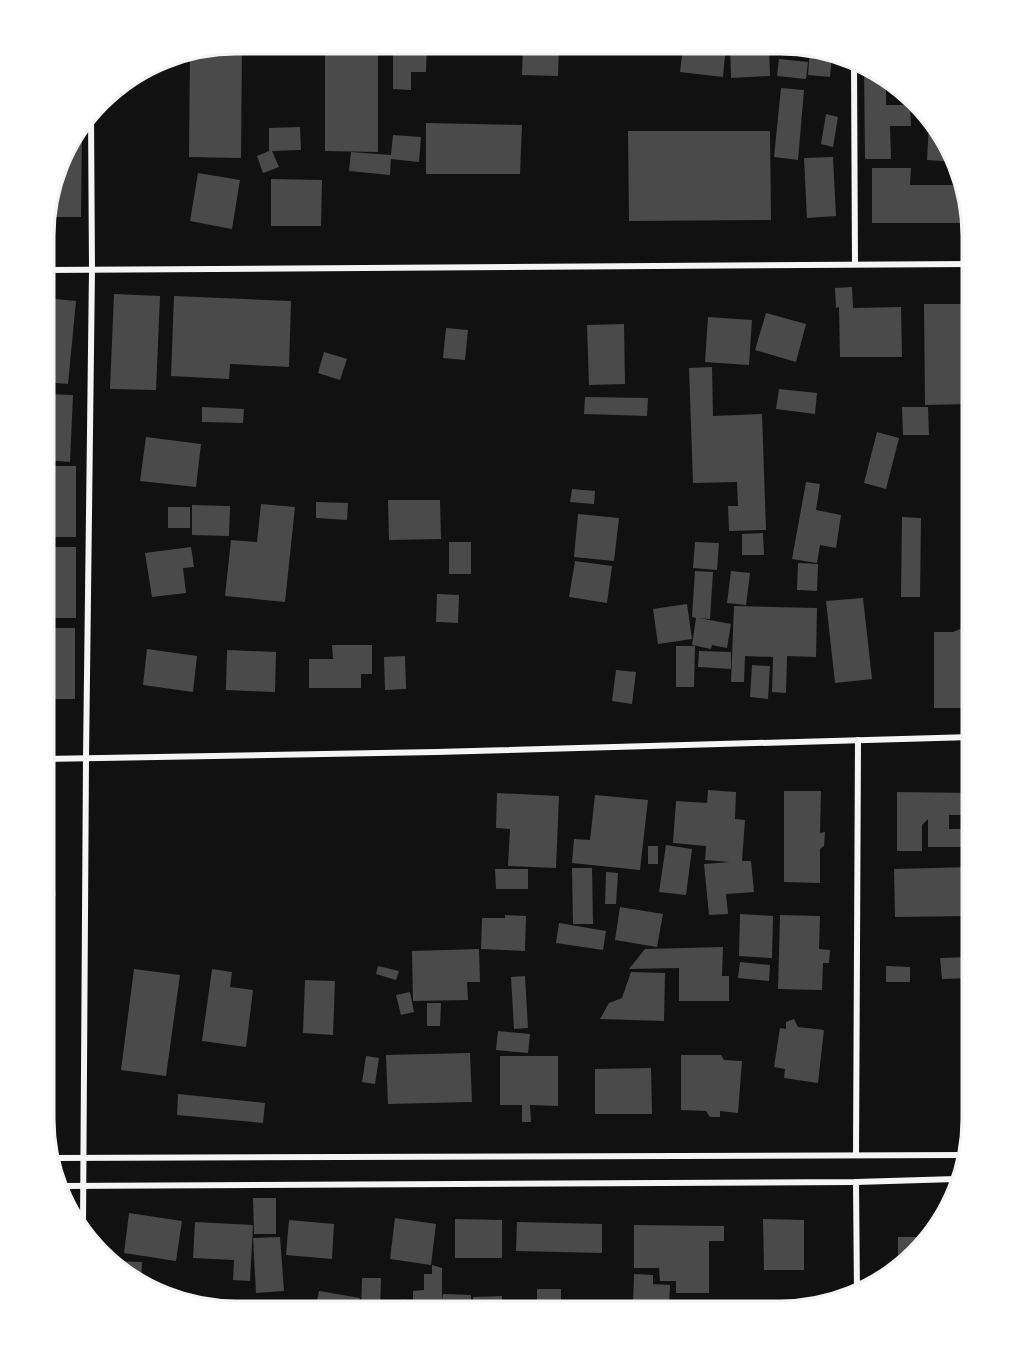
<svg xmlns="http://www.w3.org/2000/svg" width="1016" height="1355" font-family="Quicksand,sans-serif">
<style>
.building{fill:#4a4a4a}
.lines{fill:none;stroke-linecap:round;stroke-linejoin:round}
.minor{stroke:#f5f5f5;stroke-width:6}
.rim{fill:none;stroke:#f5f5f5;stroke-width:3}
</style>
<rect width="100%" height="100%" fill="#111"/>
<g class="building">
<path d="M236,43L242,44L241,158L189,157L190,51Z"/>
<path d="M325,44H378V152L325,151Z"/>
<path d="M393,44H427L426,72H411V90L393,89Z"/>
<path d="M523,44H559L558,76L522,75Z"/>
<path d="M690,45H726L723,77L680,72L683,47L689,48Z"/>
<path d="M730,45H769L770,76L731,78Z"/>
<path d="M810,47L832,55L830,77L808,75Z"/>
<path d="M779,59L808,62L806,79L777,76Z"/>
<path d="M864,67L886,76V105H910L911,126H890L891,159H865Z"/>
<path d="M781,88L804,90L798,160L774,157Z"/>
<path d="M826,114L838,117L833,147L821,144Z"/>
<path d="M426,123L522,125L520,174H426Z"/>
<path d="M929,124L953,150L955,162L927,160Z"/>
<path d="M82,125L81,217H45V210L69,140Z"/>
<path d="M300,127L301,150L272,151L279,167L263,173L257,156L269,151V128Z"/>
<path d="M628,131H770L771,220L629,221Z"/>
<path d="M393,135L421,137L419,162L391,159L390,175L349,171L351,152L391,155Z"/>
<path d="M833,157L836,216L807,218L804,158Z"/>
<path d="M872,168H911L910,185H961L970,223H872Z"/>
<path d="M198,173L240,180L232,229L190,221Z"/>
<path d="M271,179L322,180L321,226H271Z"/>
<path d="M852,287L853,308L901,307L902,357H840L839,307L836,308L835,288Z"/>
<path d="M114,294L160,296L156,390L110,389Z"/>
<path d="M174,296L291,301L289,367L230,364L229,379L171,376Z"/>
<path d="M45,298L76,301L68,384L45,382Z"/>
<path d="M924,304H972V404L925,405Z"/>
<path d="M766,313L806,324L796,362L755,350Z"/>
<path d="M708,317L752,320L749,365L705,362Z"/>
<path d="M624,324L625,384L589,385L587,325Z"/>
<path d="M446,328L468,330L465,360L443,358Z"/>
<path d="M324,352L347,359L340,380L318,373Z"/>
<path d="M712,367L713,416L762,414L766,530L729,531L728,506H738L737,482L693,483L689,368Z"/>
<path d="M779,389L817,393L815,414L776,409Z"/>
<path d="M45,394L73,395L70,462L45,460Z"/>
<path d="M585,397L648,398L647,416L584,414Z"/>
<path d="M202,407L244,409L243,423L202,422Z"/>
<path d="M902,407H928L929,435H903Z"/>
<path d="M877,432L899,438L886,489L864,483Z"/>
<path d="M146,437L201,444L196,487L140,481Z"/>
<rect x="45" y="466" width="31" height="71"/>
<path d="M806,482L820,484L816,510L841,515L836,548L820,545L817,563L792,559Z"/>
<path d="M572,489L595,491L594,504L570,502Z"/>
<path d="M388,500H440L441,539L389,540Z"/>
<path d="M316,502L348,503L347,520L316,518Z"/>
<path d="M261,504L295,507L285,602L225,596L231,540L257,542Z"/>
<path d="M192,505L230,506L229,536L192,535Z"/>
<rect x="168" y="507" width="22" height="21"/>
<path d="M578,514L619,518L614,561L574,557Z"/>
<path d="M902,517L921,518L920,597H901Z"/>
<path d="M763,533L764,555H742V534Z"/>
<rect x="449" y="542" width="22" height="32"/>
<path d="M695,542L719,543L717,570L693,568Z"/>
<path d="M45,547H76V618H44Z"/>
<path d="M191,547L194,567L183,568L186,593L152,597L145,553Z"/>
<path d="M575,561L612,566L607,603L569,597Z"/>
<path d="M798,563L818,564L817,591L797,590Z"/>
<path d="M695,571L713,572L710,619L699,618L731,624L727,648L712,645L711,649L692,645L696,618L692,617Z"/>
<path d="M731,571L750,573L746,605L727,603Z"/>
<path d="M437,594L459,595L458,623L436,622Z"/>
<path d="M863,598L872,679L835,683L826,601Z"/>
<path d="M687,604L692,639L658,644L653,609Z"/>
<path d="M734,606L817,608L816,657L787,656L786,693L772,692L773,657L745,656L744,682H731Z"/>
<path d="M967,626L972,630V708H934V632H953Z"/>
<rect x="44" y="628" width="31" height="71"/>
<path d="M332,645H372V674H361V688H309V659H333Z"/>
<path d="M676,646H695L694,687H676Z"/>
<path d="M147,649L197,656L193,692L143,685Z"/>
<path d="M227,650L276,652L275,692L226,690Z"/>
<path d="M699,651L731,652V669L698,667Z"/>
<path d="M405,656L406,689L385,690L384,657Z"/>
<path d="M752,665L770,666L768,699L750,697Z"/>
<path d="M616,670L636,672L632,704L612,701Z"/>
<path d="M708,790L736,792L735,819L745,820L742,861H751L754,892L726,894L728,914L709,915L704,864L730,862L705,860L706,846L673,843L676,801L707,803Z"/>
<path d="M784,791H821L820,833L825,832L824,846L820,849V883L784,882Z"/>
<path d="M897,792L972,793V815H949V829H972V847H928V819L922,825V851H897Z"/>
<path d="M497,793L559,796L556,868L508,866L510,829L496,828Z"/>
<path d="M595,795L648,800L640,870L572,863L574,839L590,840Z"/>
<path d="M44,796L50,797L47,845L44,844Z"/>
<path d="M666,845L692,849L686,895L659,892Z"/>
<rect x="648" y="846" width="10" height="18"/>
<path d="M50,859L56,896L44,898V860Z"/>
<path d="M972,867V916L895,917L894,869Z"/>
<path d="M572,868H592L593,924H573Z"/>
<path d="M495,869H528V889H496Z"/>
<path d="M606,872L618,873L616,904H605Z"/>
<path d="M620,907L663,914L657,947L615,940Z"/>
<path d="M740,914L773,916L772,958L739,956Z"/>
<path d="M505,915L526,916L525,951L481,949L482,918H505Z"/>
<path d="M780,915L820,916L819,949L830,950L829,963H823L822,990L778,989Z"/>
<path d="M559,923L606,931L603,950L556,943Z"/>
<path d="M44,927H50L49,964L44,963Z"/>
<path d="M723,947L722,976H729V1001H679V968L629,969L645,949Z"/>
<path d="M479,949L480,982H467L468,1000L413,1001L412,951Z"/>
<path d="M972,957V978L942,979L940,958Z"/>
<path d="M740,962L770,965L769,981L738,978Z"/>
<path d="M378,966L399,971L396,980L376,974Z"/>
<path d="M886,966L910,967V982H886Z"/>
<path d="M134,969L180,975L166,1076L121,1070Z"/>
<path d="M212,969L232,972L230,987L253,990L246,1047L202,1041Z"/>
<path d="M631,972L665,973L664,1021L600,1019L609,1003L622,998Z"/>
<path d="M525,976L528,1028L514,1029L511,977Z"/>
<path d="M305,980L335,981L333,1035L303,1033Z"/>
<path d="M44,992L53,993L50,1032H44Z"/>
<path d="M410,992L414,1012L401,1015L396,995Z"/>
<path d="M427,1003H441L440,1026H427Z"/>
<path d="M794,1019L798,1027L824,1030L818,1083L784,1078L785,1069L774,1067L780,1028L786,1029V1022Z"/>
<path d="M498,1031L530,1034L528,1053L496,1050Z"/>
<path d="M470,1053L472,1102L388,1104L386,1055Z"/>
<path d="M681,1055H721L724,1060L742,1061L738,1113L720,1111V1117H710L706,1111L681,1110Z"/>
<path d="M366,1056L379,1058L375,1084L362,1082Z"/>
<path d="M500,1056H558V1106L530,1105L531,1122H522V1105H500Z"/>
<path d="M44,1058H54L55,1111H44Z"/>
<path d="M651,1068L652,1114H595V1069Z"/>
<path d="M178,1094L265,1103L263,1123L177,1115Z"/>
<path d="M253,1198H276V1234H254Z"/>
<path d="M129,1213L182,1221L176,1261L124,1253Z"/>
<path d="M395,1218L436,1224L431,1265L390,1259Z"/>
<path d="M455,1219L502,1220V1258H455Z"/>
<path d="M763,1219L804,1220V1270H764Z"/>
<path d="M289,1220L334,1224L332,1259L286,1255Z"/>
<path d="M195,1222L253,1225L250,1281L233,1280L234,1260L193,1258Z"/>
<path d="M517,1222L602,1224V1253L516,1251Z"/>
<path d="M634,1225L724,1226V1241H709V1293H676V1281H660L659,1268H634Z"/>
<path d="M280,1237L284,1291L256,1293L253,1238Z"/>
<path d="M898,1237H928L898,1263Z"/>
<path d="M113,1261L142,1262L141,1284L129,1279Z"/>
<path d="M432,1265L442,1268V1300L443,1294L471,1295V1311H430V1304H413V1291L424,1290V1274H432Z"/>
<path d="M634,1274L653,1275V1284L670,1285L669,1305L633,1304Z"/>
<path d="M362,1278H381L380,1310H361Z"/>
<path d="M537,1289H561V1300H580V1311H537Z"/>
<path d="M319,1291L360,1298L358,1310H315Z"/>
<path d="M502,1296V1311H473V1297Z"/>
<path d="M405,1299V1310H397V1304Z"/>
</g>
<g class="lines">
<g class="minor">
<path d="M854,63L855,264"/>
<path d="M45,270L972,264"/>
<path d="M44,759L436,752L972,737"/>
<path d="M856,1155L858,740"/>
<path d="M53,1158L964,1155"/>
<path d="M856,1182L857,1294"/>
<path d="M59,1186L856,1182L956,1179"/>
<path d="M83,1227L86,758L92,269L91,113"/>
</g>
</g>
<path d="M0 0H1016V1355H0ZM236 54H780A182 182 0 0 1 962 236V1119A182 182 0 0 1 780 1301H236A182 182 0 0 1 54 1119V236A182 182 0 0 1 236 54Z" fill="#fff" fill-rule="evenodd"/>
<path class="rim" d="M236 54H780A182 182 0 0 1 962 236V1119A182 182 0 0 1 780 1301H236A182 182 0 0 1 54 1119V236A182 182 0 0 1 236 54Z"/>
</svg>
